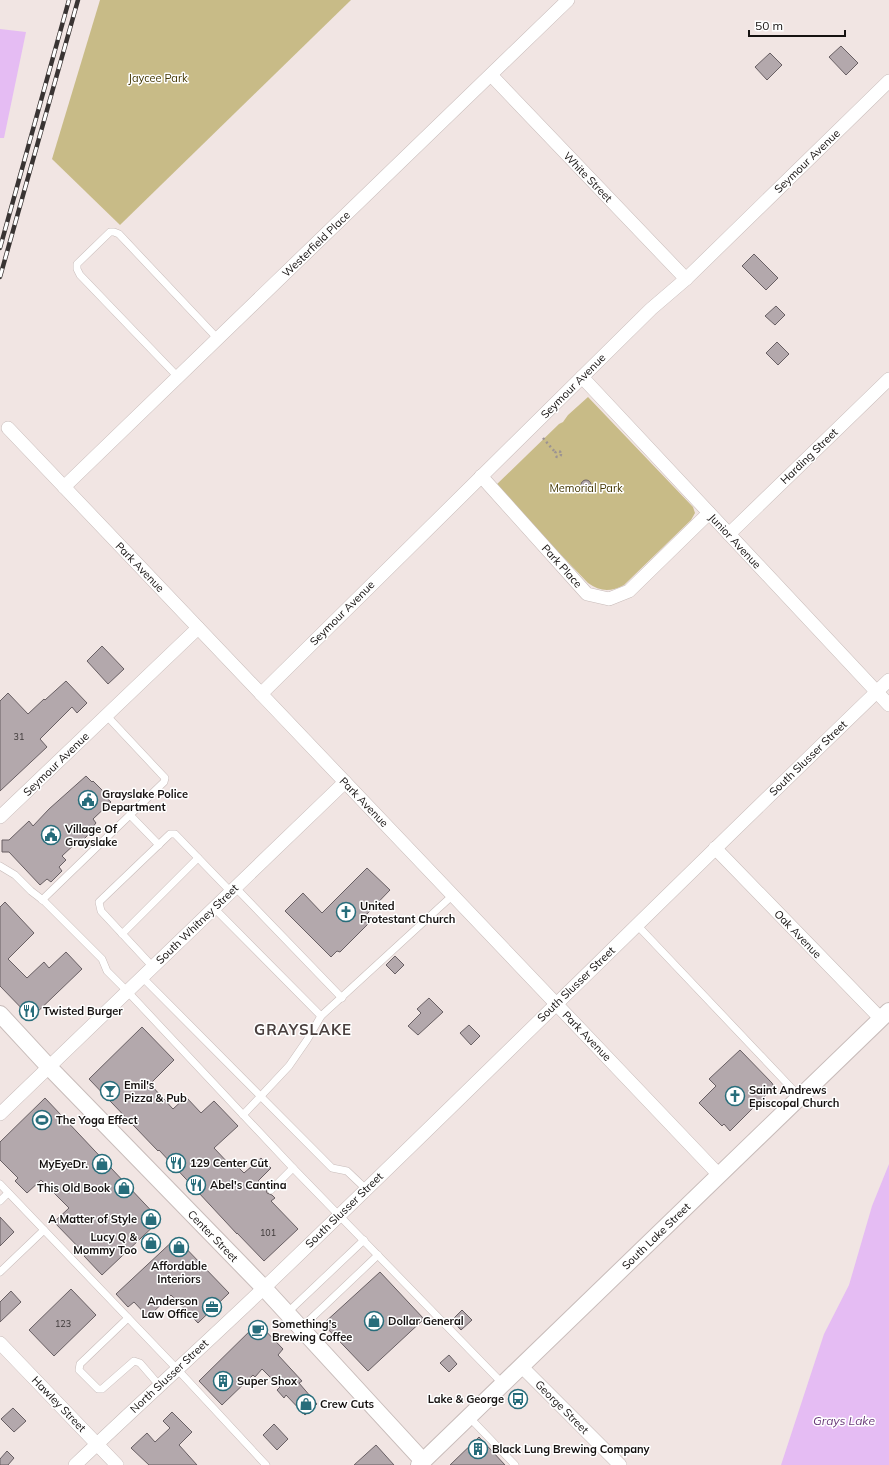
<svg xmlns="http://www.w3.org/2000/svg" width="889" height="1465" font-family="Mulish,sans-serif">
<style>
.green{fill:#c8bb87}
.water{fill:#e5bcf3}
.building{fill:#b3a8ac;stroke:#685f63}
.lines{fill:none;stroke-linecap:round;stroke-linejoin:round}
.service-casing{stroke:#c8bcba;stroke-width:8}
.minor-casing{stroke:#c8bcba;stroke-width:14}
.tertiary-casing{stroke:#c8bcba;stroke-width:18}
.path{stroke:#9c9392;stroke-width:2.5;stroke-dasharray:2 3;stroke-linecap:butt}
.service{stroke:#fff;stroke-width:7}
.minor{stroke:#fff;stroke-width:13}
.tertiary{stroke:#fff;stroke-width:16}
.rail-casing{stroke:#393433;stroke-width:4.5}
.rail{stroke:#fff;stroke-width:3;stroke-dasharray:9;stroke-linecap:butt}
.labels{text-anchor:middle;dominant-baseline:central;stroke-width:3;stroke-linejoin:round;paint-order:stroke}
.number-label{font-size:9px;fill:#3d3838}
.park-label{font-size:11px;fill:#413500;stroke:#fff}
.street-label{font-size:11px;fill:#161211;stroke:#fff}
.poi-label{font-size:11px;font-weight:bold;fill:#161211;stroke:#fff;text-anchor:start}
.water-label{font-size:12px;font-style:italic;fill:#6a397a;stroke:#fff}
.district-label{font-size:15px;font-weight:bold;letter-spacing:1px;fill:#4a403f;stroke:#fff}
</style>
<rect width="100%" height="100%" fill="#f1e5e3"/>
<g class="green">
<path d="M100,0H351L120,225L52,159Z"/>
<path d="M588,397L693,507L695,513L691,520L624,585C611,592 600,592 588,583L495,486L559,424L563,422L568,415Z"/>
</g>
<g class="water">
<path d="M0,29L26,32L4,138H0Z"/>
<path d="M889,1164V1465H781L824,1334L849,1285L872,1206Z"/>
</g>
<g class="building">
<path d="M841,46L858,63L846,75L829,57Z"/>
<path d="M770,53L782,65L767,80L755,67Z"/>
<path d="M754,254L778,278L766,290L742,266Z"/>
<path d="M776,306L785,315L775,325L765,316Z"/>
<path d="M777,342L789,354L778,365L766,353Z"/>
<circle cx="586" cy="485" r="5"/>
<path d="M102,646L124,669L108,684L87,661Z"/>
<path d="M66,681L87,703L77,713L72,707L40,739L47,747L0,791V701L8,693L28,714L44,699L45,700Z"/>
<path d="M86,776L92,782L93,781L106,794L104,796L111,802L93,819L96,823L91,829L92,831L79,844L77,842L62,856L66,860L59,867L62,871L51,882L47,879L40,885L9,852H2V840H9L29,821L33,826L49,809Z"/>
<path d="M367,868L390,890L362,919L368,924L340,952L337,951L331,957L285,911L303,893L322,913Z"/>
<path d="M5,902L34,933L8,959L27,978L44,962L49,968L66,952L82,969L31,1018L0,986V907Z"/>
<path d="M395,956L404,965L395,974L386,965Z"/>
<path d="M429,998L443,1012L418,1035L408,1026L421,1013L417,1009Z"/>
<path d="M469,1025L480,1036L471,1045L460,1033Z"/>
<path d="M142,1027L174,1060L150,1084L173,1109L186,1097L201,1113L214,1101L238,1126L214,1148L231,1166L235,1164L244,1173L261,1158L271,1168L258,1181L266,1189L267,1193L272,1195L275,1198L271,1201L298,1229L264,1261L237,1233V1234L159,1150L158,1151L89,1079Z"/>
<path d="M740,1050L772,1083L774,1087L730,1131L724,1124L722,1126L699,1103L716,1086L709,1079Z"/>
<path d="M45,1098L160,1220L102,1275L84,1256L86,1255L54,1222L69,1208L41,1180L27,1193L15,1181L18,1178L0,1160V1142Z"/>
<path d="M0,1217L14,1232L0,1246Z"/>
<path d="M176,1238L229,1293L198,1323L171,1295L148,1317L134,1302L128,1307L116,1294Z"/>
<path d="M380,1272L424,1319L368,1371L323,1324Z"/>
<path d="M71,1289L96,1315L54,1356L29,1330Z"/>
<path d="M11,1291L21,1302L0,1322V1302Z"/>
<path d="M462,1310L472,1320L461,1330L452,1320Z"/>
<path d="M258,1323L283,1349L278,1355L302,1381L299,1383L317,1404L305,1415L286,1395L284,1398L277,1390L280,1387L262,1369L255,1377L253,1375L222,1405L199,1381Z"/>
<path d="M449,1355L457,1364L449,1372L440,1363Z"/>
<path d="M13,1408L26,1421L14,1432L1,1419Z"/>
<path d="M172,1412L192,1432L179,1445L197,1465H149L131,1448L147,1433L155,1442L170,1428L163,1421Z"/>
<path d="M274,1424L288,1439L277,1450L263,1435Z"/>
<path d="M479,1437L505,1465H450Z"/>
<path d="M376,1445L394,1465H354Z"/>
<path d="M7,1451L14,1458L8,1465H0V1459Z"/>
</g>
<g class="lines">
<g class="service-casing">
<g id="service">
<path d="M178,377L80,275L77,269V264L110,232H114L119,234L218,339"/>
<path d="M130,815L159,845"/>
<path d="M0,866L15,875L31,891L44,901L102,959L107,971L127,991L293,1168L503,1384"/>
<path d="M235,887L342,998"/>
<path d="M42,900L164,782L165,778L106,715"/>
<path d="M214,908L321,1016"/>
<path d="M637,925L800,1097"/>
<path d="M122,934L198,858"/>
<path d="M153,967L101,911L99,902L170,834H175L231,892"/>
<path d="M142,977L332,1168L347,1171L366,1189"/>
<path d="M243,1115L289,1066L307,1040L321,1016L453,895"/>
<path d="M0,1184L177,1369L266,1465"/>
<path d="M271,1190L293,1168"/>
<path d="M0,1201L8,1193"/>
<path d="M0,1272L44,1230"/>
<path d="M287,1313L364,1240"/>
<path d="M128,1318L80,1364L79,1370L98,1389H102L134,1361L140,1363L159,1385"/>
<path d="M301,1328L378,1255"/>
<path d="M469,1417L515,1465"/>
</g>
</g>
<g class="minor-casing">
<g id="minor">
<path d="M491,75L686,279"/>
<path d="M582,377L889,705"/>
<path d="M8,428L719,1175"/>
<path d="M481,476L587,594L609,599L629,591L709,513"/>
<path d="M64,487L568,0"/>
<path d="M729,534L889,379"/>
<path d="M261,694L651,309L686,279L889,81"/>
<path d="M0,817L198,628"/>
<path d="M715,848L881,1019"/>
<path d="M0,1114L345,782"/>
<path d="M0,1343L117,1465"/>
<path d="M521,1366L620,1465"/>
<path d="M75,1465C138,1405 203,1346 266,1286C475,1086 680,881 889,680"/>
</g>
</g>
<g class="tertiary-casing">
<g id="tertiary">
<path d="M0,1014L49,1067L264,1288L423,1461"/>
<path d="M419,1465L889,1011"/>
</g>
</g>
<g class="path">
<path d="M543,438L555,452"/>
<circle cx="558" cy="454" r="3"/>
</g>
<use href="#service" class="service"/>
<use href="#minor" class="minor"/>
<use href="#tertiary" class="tertiary"/>
<g class="rail-casing">
<g id="rail">
<path d="M0,248L69,0"/>
<path d="M0,277L78,0"/>
</g>
</g>
<use href="#rail" class="rail"/>
</g>
<defs>
<g id="civic-ring" transform="scale(1)"><circle r="9.5" fill="#fff" stroke="#276d7b" stroke-width="1.5"/><path d="M-.6-6.5H3V-4.5H.6V-3L4-1V1h2V6H-6V1h2V-1L-.6-3ZM-1.2 2.5V6h2.4V2.5Z" fill="#276d7b"/></g>
<g id="church-ring" transform="scale(1)"><circle r="9.5" fill="#fff" stroke="#276d7b" stroke-width="1.5"/><path d="M-1.2-6h2.4v3.5h3.3v2.4h-3.3V6h-2.4V-.1h-3.3v-2.4h3.3Z" fill="#276d7b"/></g>
<g id="restaurant-ring" transform="scale(1)"><circle r="9.5" fill="#fff" stroke="#276d7b" stroke-width="1.5"/><path d="M-5-6h1v4h1v-4h1v4h1v-4h1v5L-1.5 .5V6h-2V.5L-5-1ZM5-6V6H3V1.5H1.5Q1.5-4 5-6Z" fill="#276d7b"/></g>
<g id="bar-ring" transform="scale(1)"><circle r="9.5" fill="#fff" stroke="#276d7b" stroke-width="1.5"/><path d="M-6-5H6L.8 .8V4.5H3.5V6h-7V4.5H-.8V.8Z" fill="#276d7b"/></g>
<g id="stadium-ring" transform="scale(1)"><circle r="9.5" fill="#fff" stroke="#276d7b" stroke-width="1.5"/><path d="M0-5a6.5 5 0 1 0 0 10a6.5 5 0 1 0 0-10ZM-3.5-1.8h7v3.6h-7Z" fill="#276d7b"/></g>
<g id="shop-ring" transform="scale(1)"><circle r="9.5" fill="#fff" stroke="#276d7b" stroke-width="1.5"/><path d="M-5-2.5h2.3a2.7 3.5 0 0 1 5.4 0H5L5.5 6h-11ZM-1.5-2.5h3a1.5 2.3 0 0 0-3 0Z" fill="#276d7b"/></g>
<g id="office-ring" transform="scale(1)"><circle r="9.5" fill="#fff" stroke="#276d7b" stroke-width="1.5"/><path d="M-6-3h4V-5.5h4V-3h4V5H-6ZM-1-4.5V-3h2v-1.5ZM-6 0V1H6V0Z" fill="#276d7b"/></g>
<g id="cafe-ring" transform="scale(1)"><circle r="9.5" fill="#fff" stroke="#276d7b" stroke-width="1.5"/><path d="M-5.5-4.5H6V0H3Q3 3.5 0 3.5H-2.5Q-5.5 3.5-5.5 0ZM3-3.2v2h1.7v-2ZM-6 4.5H4V6H-6Z" fill="#276d7b"/></g>
<g id="building-ring" transform="scale(1)"><circle r="9.5" fill="#fff" stroke="#276d7b" stroke-width="1.5"/><path d="M-4-6H4V6H1V3H-1V6H-4ZM-2.5-4.3h1.7v1.8h-1.7ZM.8-4.3h1.7v1.8H.8ZM-2.5-1h1.7V.8h-1.7ZM.8-1h1.7V.8H.8Z" fill="#276d7b"/></g>
<g id="bus-ring" transform="scale(1)"><circle r="9.5" fill="#fff" stroke="#276d7b" stroke-width="1.5"/><path d="M-5-6H5V4H4V6H2V4H-2V6H-4V4H-5ZM-3.5-4V0h7V-4ZM-3.5 1.2v1.5H-2V1.2ZM2 1.2v1.5H3.5V1.2Z" fill="#276d7b"/></g>
</defs>
<g fill-rule="evenodd">
<use href="#civic-ring" x="88" y="800"/>
<use href="#civic-ring" x="51" y="835"/>
<use href="#church-ring" x="346" y="912"/>
<use href="#restaurant-ring" x="29" y="1011"/>
<use href="#bar-ring" x="110" y="1091"/>
<use href="#church-ring" x="735" y="1096"/>
<use href="#stadium-ring" x="42" y="1120"/>
<use href="#restaurant-ring" x="176" y="1163"/>
<use href="#shop-ring" x="102" y="1164"/>
<use href="#restaurant-ring" x="196" y="1185"/>
<use href="#shop-ring" x="124" y="1188"/>
<use href="#shop-ring" x="151" y="1219"/>
<use href="#shop-ring" x="151" y="1243"/>
<use href="#shop-ring" x="179" y="1247"/>
<use href="#office-ring" x="212" y="1307"/>
<use href="#shop-ring" x="374" y="1321"/>
<use href="#cafe-ring" x="258" y="1330"/>
<use href="#building-ring" x="223" y="1381"/>
<use href="#bus-ring" x="518" y="1399"/>
<use href="#shop-ring" x="306" y="1404"/>
<use href="#building-ring" x="478" y="1449"/>
</g>
<g class="labels">
<g class="number-label">
<text x="19" y="736">31</text>
<text x="268" y="1232">101</text>
<text x="63" y="1323">123</text>
</g>
<g class="park-label">
<text x="158" y="78">Jaycee Park</text>
<text x="586" y="488">Memorial Park</text>
</g>
<g class="street-label">
<text transform="translate(807 161) rotate(-44)">Seymour Avenue</text>
<text transform="translate(588 177) rotate(46)">White Street</text>
<text transform="translate(316 244) rotate(-44)">Westerfield Place</text>
<text transform="translate(573 386) rotate(-45)">Seymour Avenue</text>
<text transform="translate(809 456) rotate(-44)">Harding Street</text>
<text transform="translate(735 541) rotate(47)">Junior Avenue</text>
<text transform="translate(562 566) rotate(48)">Park Place</text>
<text transform="translate(140 567) rotate(46)">Park Avenue</text>
<text transform="translate(342 613) rotate(-45)">Seymour Avenue</text>
<text transform="translate(808 758) rotate(-44)">South Slusser Street</text>
<text transform="translate(56 764) rotate(-44)">Seymour Avenue</text>
<text transform="translate(364 802) rotate(46)">Park Avenue</text>
<text transform="translate(197 924) rotate(-44)">South Whitney Street</text>
<text transform="translate(798 934) rotate(46)">Oak Avenue</text>
<text transform="translate(576 984) rotate(-44)">South Slusser Street</text>
<text transform="translate(587 1036) rotate(46)">Park Avenue</text>
<text transform="translate(344 1210) rotate(-44)">South Slusser Street</text>
<text transform="translate(213 1236) rotate(46)">Center Street</text>
<text transform="translate(656 1236) rotate(-44)">South Lake Street</text>
<text transform="translate(169 1376) rotate(-43)">North Slusser Street</text>
<text transform="translate(59 1404) rotate(46)">Hawley Street</text>
<text transform="translate(562 1407) rotate(45)">George Street</text>
</g>
<g class="poi-label">
<text x="102" y="794">Grayslake Police<tspan x="102" dy="13">Department</tspan></text>
<text x="65" y="829">Village Of<tspan x="65" dy="13">Grayslake</tspan></text>
<text x="360" y="906">United<tspan x="360" dy="13">Protestant Church</tspan></text>
<text x="43" y="1011">Twisted Burger</text>
<text x="124" y="1085">Emil's<tspan x="124" dy="13">Pizza &amp; Pub</tspan></text>
<text x="749" y="1090">Saint Andrews<tspan x="749" dy="13">Episcopal Church</tspan></text>
<text x="56" y="1120">The Yoga Effect</text>
<text x="190" y="1163">129 Center Cut</text>
<text x="88" y="1164" text-anchor="end">MyEyeDr.</text>
<text x="210" y="1185">Abel's Cantina</text>
<text x="110" y="1188" text-anchor="end">This Old Book</text>
<text x="137" y="1219" text-anchor="end">A Matter of Style</text>
<text x="137" y="1237" text-anchor="end">Lucy Q &amp;<tspan x="137" dy="13">Mommy Too</tspan></text>
<text x="179" y="1266" text-anchor="middle">Affordable<tspan x="179" dy="13">Interiors</tspan></text>
<text x="198" y="1301" text-anchor="end">Anderson<tspan x="198" dy="13">Law Office</tspan></text>
<text x="388" y="1321">Dollar General</text>
<text x="272" y="1324">Something's<tspan x="272" dy="13">Brewing Coffee</tspan></text>
<text x="237" y="1381">Super Shox</text>
<text x="504" y="1399" text-anchor="end">Lake &amp; George</text>
<text x="320" y="1404">Crew Cuts</text>
<text x="492" y="1449">Black Lung Brewing Company</text>
</g>
<g class="water-label">
<text x="844" y="1420">Grays Lake</text>
</g>
<g class="district-label">
<text x="303" y="1029">GRAYSLAKE</text>
</g>
</g>
<path d="M749 30v6h96v-6" fill="none" stroke="#161211" stroke-width="2"/>
<text x="755" y="30" font-size="12" fill="#161211" stroke="#ffffff" stroke-width="3" paint-order="stroke">50 m</text>
</svg>
